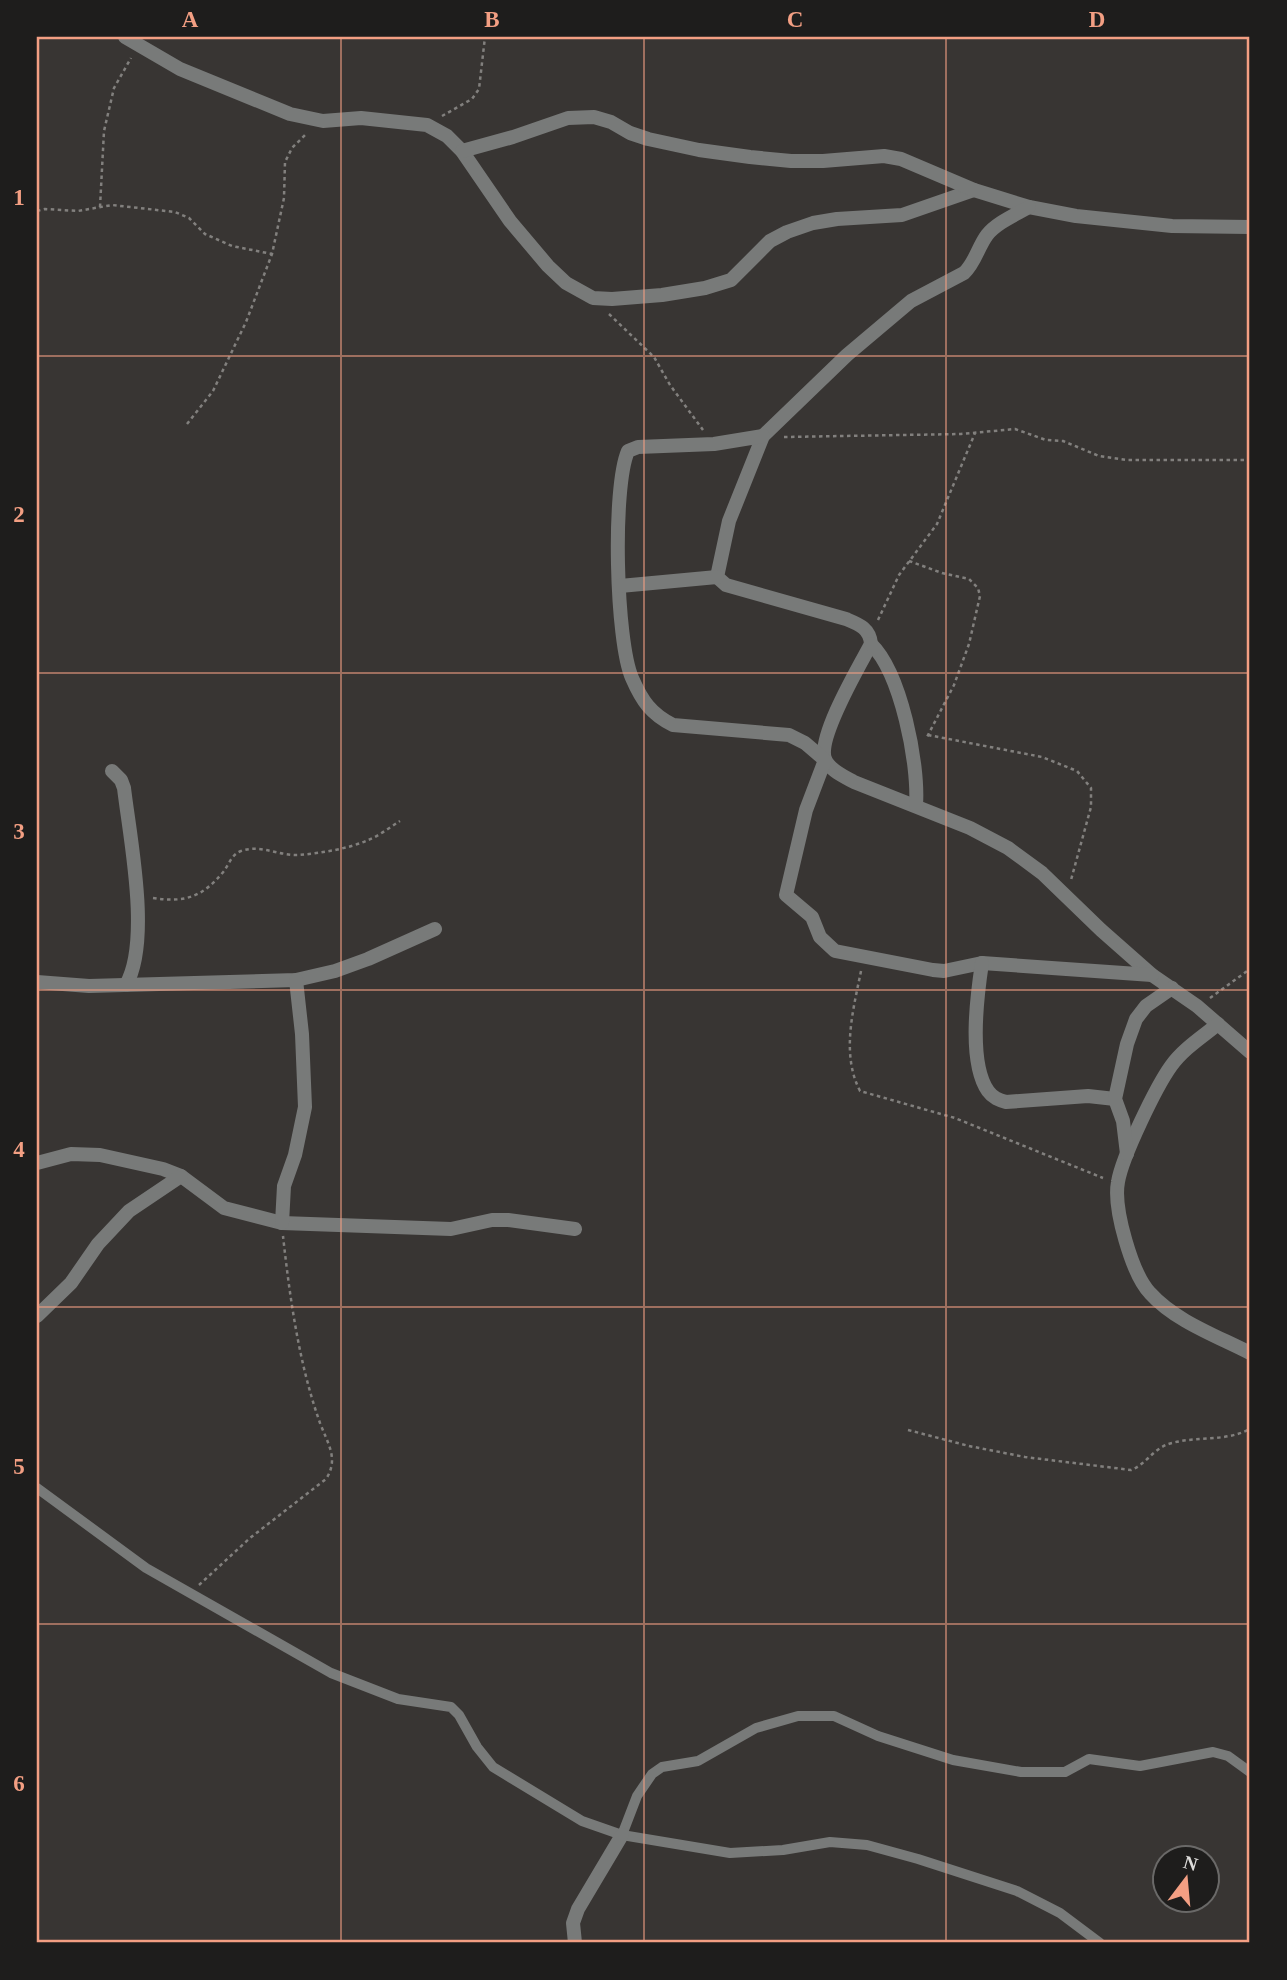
<svg xmlns="http://www.w3.org/2000/svg" width="1287" height="1980" font-family="'Times New Roman',serif">
<style>
.lines{fill:none;stroke-linecap:round;stroke-linejoin:round}
.path{stroke:#82807e;stroke-width:2.5;stroke-dasharray:3.5 3.5;stroke-linecap:butt}
.service{stroke:#787a79;stroke-width:10}
.minor{stroke:#787a79;stroke-width:14}
.grid{fill:none;stroke:#f39f83;stroke-width:2;stroke-opacity:0.55}
.neatline{fill:none;stroke:#f39f83;stroke-width:2.5}
.grid-label{font-size:23px;text-anchor:middle;font-weight:bold;fill:#f39f83}
</style>
<rect width="100%" height="100%" fill="#383533"/>
<g class="lines">
<g class="path">
<path d="M442,116L472,99L479,89L485,37"/>
<path d="M100,207L104,131L114,88L131,58"/>
<path d="M37,211L45,209L78,211L112,205L175,212L189,218L205,234L232,246L272,254"/>
<path d="M609,314L654,357L670,385L703,430"/>
<path d="M187,424L213,391L246,322L272,254L284,198L285,162L292,148L306,134"/>
<path d="M784,437L961,434L1015,429L1046,440L1063,441L1099,456L1126,460H1250"/>
<path d="M909,561L942,573L969,579L978,588L980,596L969,644L954,685L927,737"/>
<path d="M878,620L899,575L937,524L975,433"/>
<path d="M928,735L1042,757L1077,771L1091,788V807L1071,880"/>
<path d="M153,898C185,903 203,897 224,871C229,864 232,854 241,851C261,844 279,856 299,855C321,853 348,849 368,840C379,836 390,827 400,821"/>
<path d="M861,971C853,1011 841,1054 860,1091L955,1118L1103,1178"/>
<path d="M1210,998L1250,969"/>
<path d="M908,1430L969,1446L1025,1457L1131,1470C1147,1464 1154,1447 1172,1443C1198,1436 1225,1442 1250,1429"/>
<path d="M199,1585L250,1538L326,1479C339,1459 328,1444 320,1423C299,1364 290,1299 283,1236"/>
</g>
<g class="service">
<path d="M37,1488L146,1568L331,1673L398,1699L451,1707L459,1715L477,1747L493,1767L582,1821L622,1835L730,1853L783,1850L830,1842L867,1845L918,1859L1017,1891L1060,1913L1100,1943"/>
<path d="M622,1835L637,1796L652,1774L662,1767L698,1761L756,1728L798,1716H834L878,1736L953,1760L1021,1772H1065L1089,1759L1140,1766L1213,1752L1228,1756L1250,1772"/>
</g>
<g class="minor">
<path d="M125,37L180,69L290,114L323,121L361,118L427,125L447,136L462,151L510,221L548,266L566,283L593,298L612,299L662,295L705,288L731,280L770,241L787,232L813,223L837,219L902,215L974,190"/>
<path d="M462,151L513,137L568,118L594,117L611,122L630,133L648,139L699,150L750,157L791,161H823L884,156L901,159L974,190L1029,207L1076,216L1172,226L1250,227"/>
<path d="M1029,207C1015,215 996,223 987,235C978,247 975,263 964,273L911,301L847,355L763,436L729,521L717,577L726,585L846,619C858,624 870,628 871,644C860,665 817,737 825,759C829,770 845,777 854,782L970,828L1008,848L1042,873L1101,930L1152,975L1197,1006L1250,1052"/>
<path d="M763,436L714,444L638,447L628,451C612,488 616,641 632,678C642,701 651,714 673,725L789,735L805,743L825,760L806,810L786,895L812,917L820,937L835,951L933,970L944,971L982,963L1152,975"/>
<path d="M620,586L717,577"/>
<path d="M871,644C901,673 919,764 916,805"/>
<path d="M112,771L121,780L124,788C130,839 151,941 126,985"/>
<path d="M982,963C977,996 968,1062 988,1091C993,1098 999,1100 1006,1102L1088,1096L1115,1099"/>
<path d="M37,982L89,986L296,980L335,971L368,959L435,929"/>
<path d="M1218,1024C1202,1037 1183,1049 1171,1066C1156,1087 1122,1157 1118,1182C1113,1208 1132,1274 1150,1293C1175,1321 1217,1336 1250,1353"/>
<path d="M1127,1154L1123,1121L1115,1099L1127,1044L1136,1019L1146,1006L1172,988"/>
<path d="M37,1163L71,1154L100,1155L163,1169L181,1176L224,1208L282,1223L451,1229L492,1220H508L575,1229"/>
<path d="M282,1223L284,1186L295,1155L305,1107L302,1034L296,980"/>
<path d="M37,1316L71,1283L98,1244L129,1211L181,1176"/>
<path d="M575,1943L573,1923L578,1909L622,1835"/>
</g>
</g>
<path class="grid" d="M341,37V1943M644,37V1943M946,37V1943M37,356H1250M37,673H1250M37,990H1250M37,1307H1250M37,1624H1250"/>
<rect width="1287" height="1980" fill="none" stroke="#1e1d1c" stroke-width="77"/>
<g transform="translate(1186 1879) rotate(16)"><circle r="33" fill="#1e1d1c" stroke="#6a6968" stroke-width="2"/>
<path d="M0-5L12 26L0 18L-12 26Z" fill="#f39f83"/>
<text y="-10" font-size="19" font-weight="bold" text-anchor="middle" fill="#dddcda">N</text>
</g>
<rect x="38" y="38" width="1210" height="1903" class="neatline"/>
<g class="grid-label">
<text x="190" y="27">A</text>
<text x="492" y="27">B</text>
<text x="795" y="27">C</text>
<text x="1097" y="27">D</text>
<text x="19" y="205">1</text>
<text x="19" y="522">2</text>
<text x="19" y="839">3</text>
<text x="19" y="1157">4</text>
<text x="19" y="1474">5</text>
<text x="19" y="1791">6</text>
</g>
</svg>
